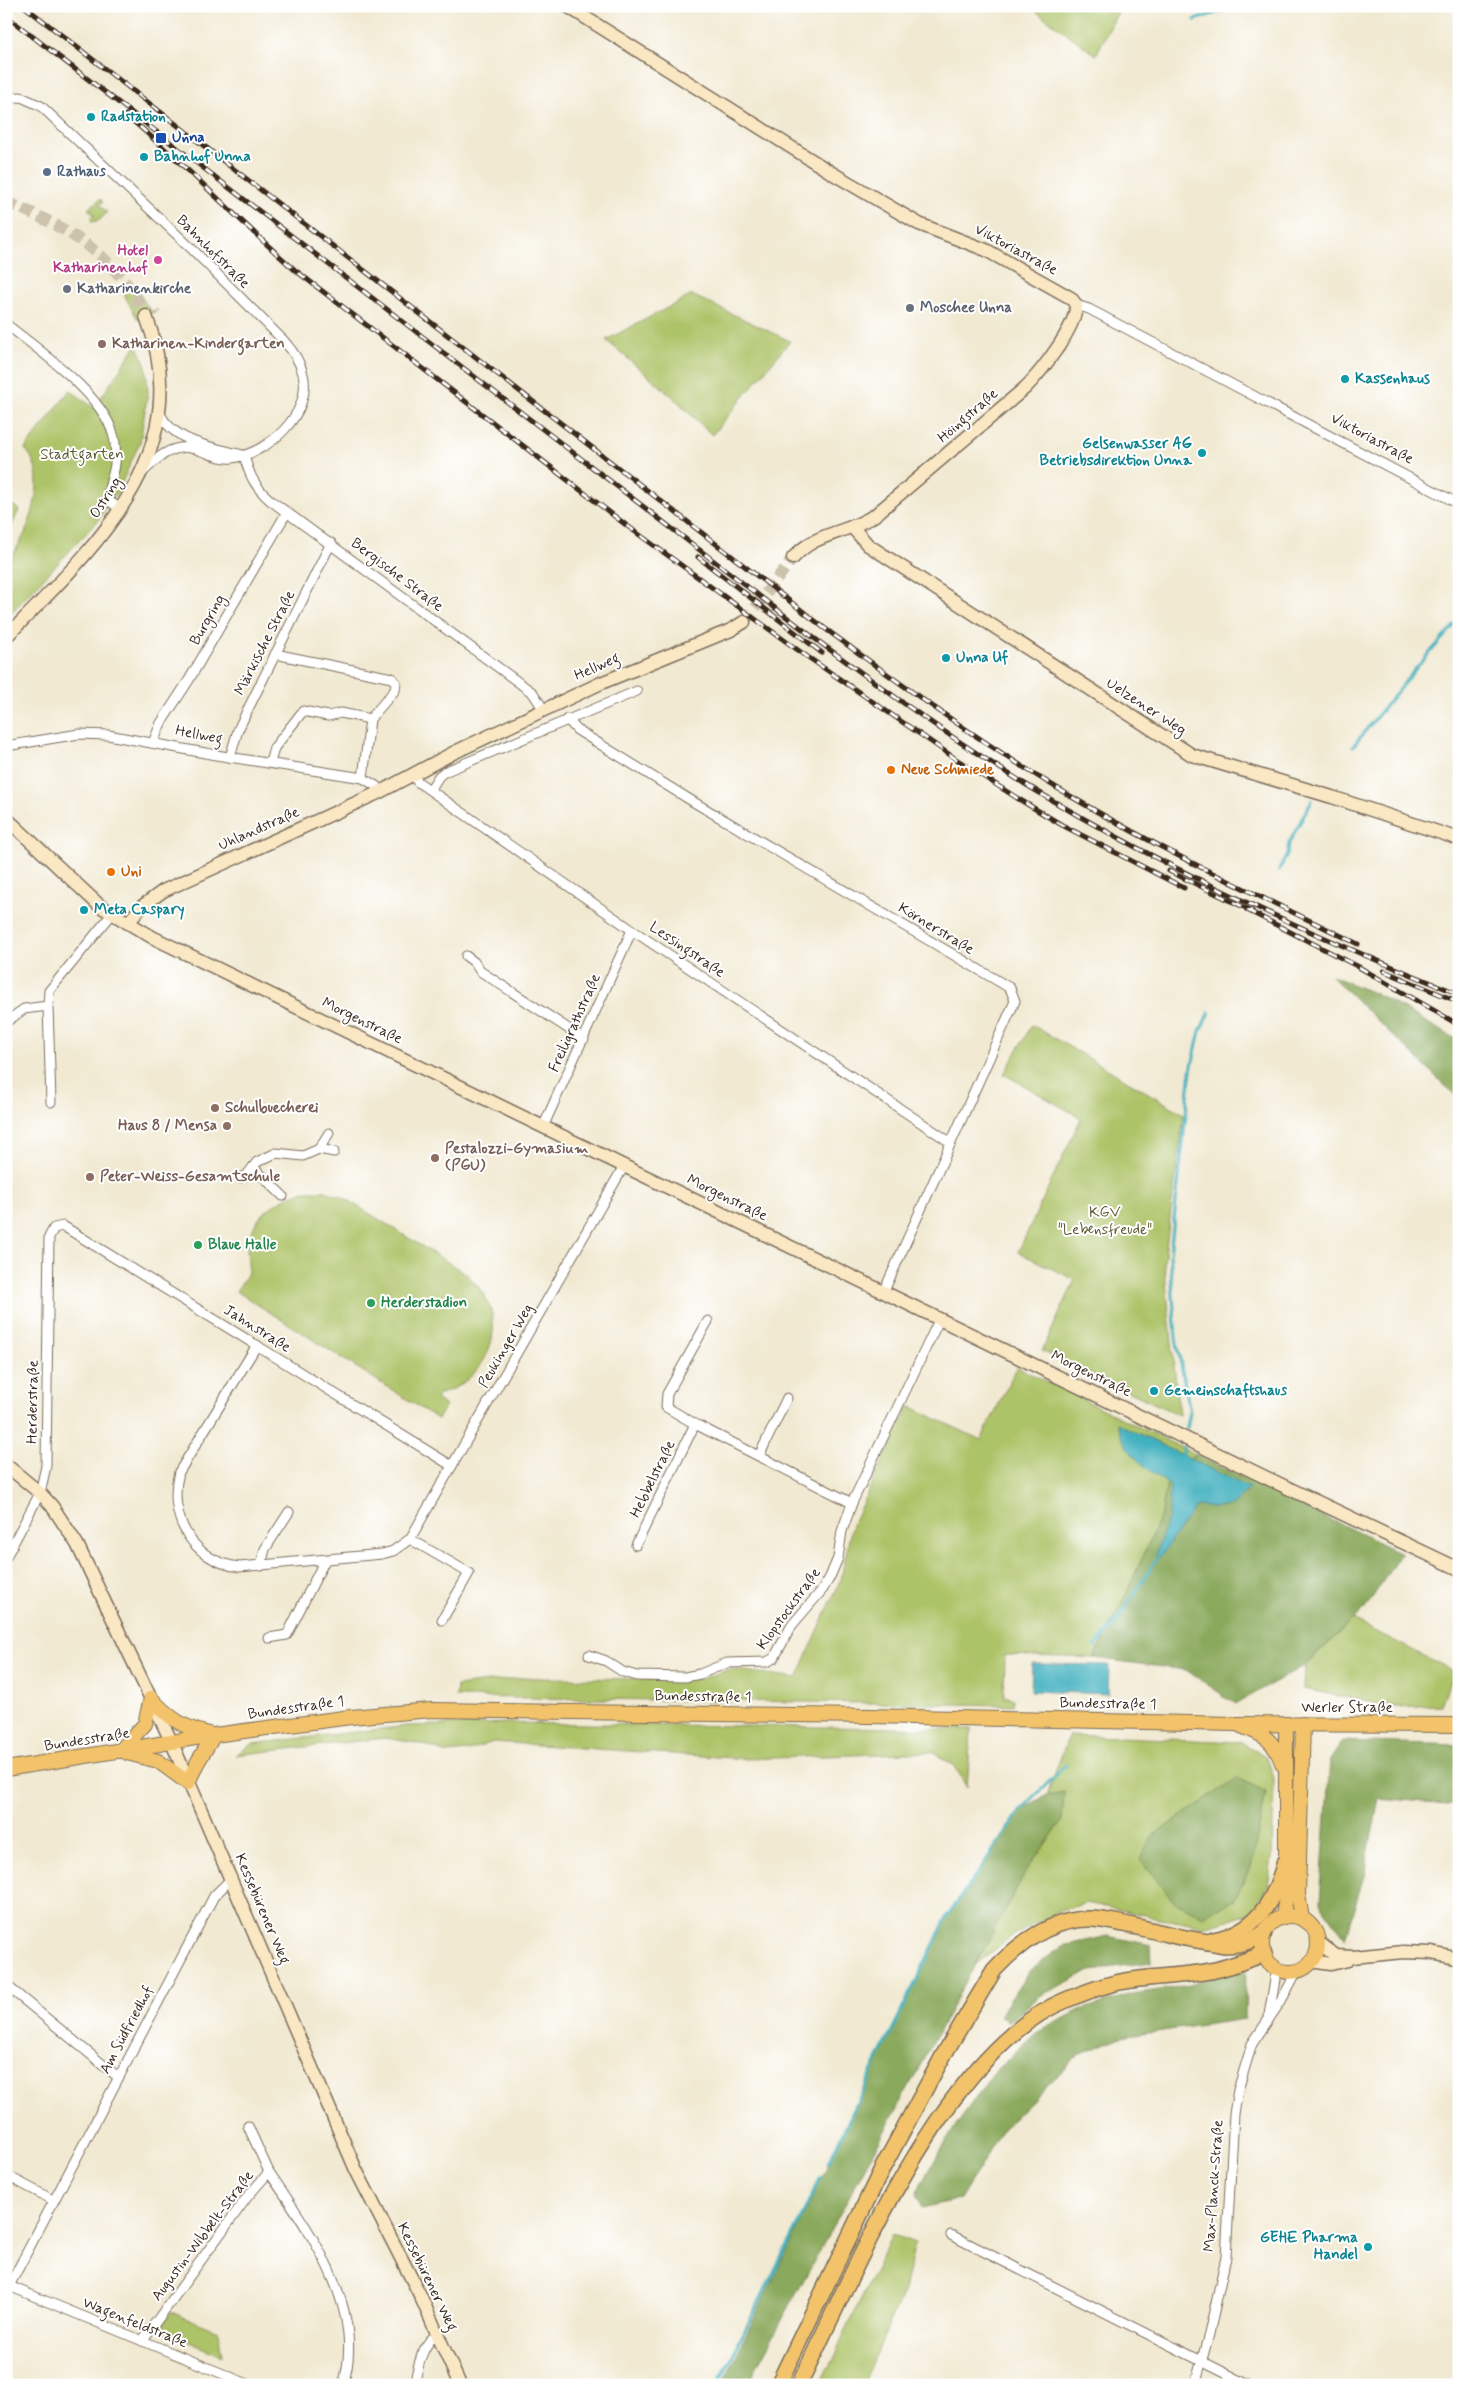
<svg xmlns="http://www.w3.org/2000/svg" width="1465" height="2391" font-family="Mynerve,sans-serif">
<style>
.green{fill:#adc367;stroke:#747642}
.forest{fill:#8aa95c;stroke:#626a3d}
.water{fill:#43b1bf;stroke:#3f6e6e}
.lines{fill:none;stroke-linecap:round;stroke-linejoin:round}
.stream{stroke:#43b1bf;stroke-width:3}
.secondary-tunnel{stroke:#cdc3ad;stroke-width:12;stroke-dasharray:12 6;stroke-linecap:butt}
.street-casing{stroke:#7b6d5d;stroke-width:11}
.secondary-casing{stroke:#7b6d5d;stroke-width:15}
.primary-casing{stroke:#7b6d5d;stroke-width:16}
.highway-casing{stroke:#7b6d5d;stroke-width:18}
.street{stroke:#fff;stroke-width:9}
.secondary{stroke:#fae7c3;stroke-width:12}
.primary{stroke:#f2c36a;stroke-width:14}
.highway{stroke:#f2c36a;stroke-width:15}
.rail-casing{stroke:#3b2a1e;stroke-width:5}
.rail{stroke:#fff;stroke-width:3;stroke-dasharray:9;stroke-linecap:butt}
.culture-dot{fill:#0f9aa8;stroke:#fff;stroke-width:2}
.transit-dot{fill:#1a4fb4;stroke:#fff;stroke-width:2}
.service-dot{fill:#5c6f8a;stroke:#fff;stroke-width:2}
.hotel-dot{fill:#d1479c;stroke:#fff;stroke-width:2}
.worship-dot{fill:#6b7280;stroke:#fff;stroke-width:2}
.education-dot{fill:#8d6e63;stroke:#fff;stroke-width:2}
.food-dot{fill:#e8710a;stroke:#fff;stroke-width:2}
.leisure-dot{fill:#2e9e5b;stroke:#fff;stroke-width:2}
.labels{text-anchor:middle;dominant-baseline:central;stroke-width:4;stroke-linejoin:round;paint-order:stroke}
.culture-label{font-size:15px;font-weight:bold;fill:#0d838f;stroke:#fff;text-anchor:start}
.transit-label{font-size:15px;font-weight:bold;fill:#164399;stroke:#fff;text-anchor:start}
.service-label{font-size:15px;font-weight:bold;fill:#4e5e75;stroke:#fff;text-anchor:start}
.street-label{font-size:15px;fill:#3b2a1e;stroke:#fff}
.hotel-label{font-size:15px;font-weight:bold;fill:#b23c85;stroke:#fff;text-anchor:end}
.worship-label{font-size:15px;font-weight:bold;fill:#5b616d;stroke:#fff;text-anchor:start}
.education-label{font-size:15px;font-weight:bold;fill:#785e54;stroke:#fff;text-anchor:start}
.park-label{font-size:15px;fill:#5d5834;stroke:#fff}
.food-label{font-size:15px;font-weight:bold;fill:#c56008;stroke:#fff;text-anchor:start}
.leisure-label{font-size:15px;font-weight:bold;fill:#27864d;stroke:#fff;text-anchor:start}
</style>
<rect width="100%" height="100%" fill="#fff"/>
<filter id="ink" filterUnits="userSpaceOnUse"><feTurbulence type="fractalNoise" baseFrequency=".02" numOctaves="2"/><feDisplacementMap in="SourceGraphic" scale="10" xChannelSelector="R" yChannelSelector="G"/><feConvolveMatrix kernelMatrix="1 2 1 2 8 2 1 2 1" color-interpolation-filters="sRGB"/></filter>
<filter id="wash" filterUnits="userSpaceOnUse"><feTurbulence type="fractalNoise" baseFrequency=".0096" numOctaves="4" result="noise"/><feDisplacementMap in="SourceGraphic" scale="20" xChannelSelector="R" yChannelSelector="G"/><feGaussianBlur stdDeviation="1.12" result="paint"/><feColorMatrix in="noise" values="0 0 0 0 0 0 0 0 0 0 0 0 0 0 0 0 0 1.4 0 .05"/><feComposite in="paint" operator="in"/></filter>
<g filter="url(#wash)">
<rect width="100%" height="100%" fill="#f1e9d1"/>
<g class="green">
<path d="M1029,6H1121L1096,55Z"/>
<path d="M100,199L103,202L99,205L107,212L100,220L92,222L91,218L94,214L88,209Z"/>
<path d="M125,283L130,290L132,289L137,295L139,294L151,311L158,310L138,320L120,287Z"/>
<path d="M692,295L790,341L712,435L672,396L606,340Z"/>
<path d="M137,344L146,366L148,392L140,442L118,491L97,522L6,618C6,604 3,586 6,572C9,559 19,545 25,533C35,510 46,469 25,449L70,390L94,408Z"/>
<path d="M6,500L19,510L6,538Z"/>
<path d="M1032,1025L1184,1114L1164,1262L1179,1415L1042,1351L1075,1280L1018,1252L1081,1118L1004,1074Z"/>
<path d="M305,1191H325L343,1197L468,1275C472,1281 479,1287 483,1293C509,1333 482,1383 439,1394L436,1399L446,1406L438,1419L236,1291C239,1286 247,1278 248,1271C249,1263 246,1253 248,1244C253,1214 279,1198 305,1191Z"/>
<path d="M1017,1367L1196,1455L1168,1475L1162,1512L1122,1604L1094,1658L1005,1655L1004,1696L1014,1699L1013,1705L456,1697L457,1686L520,1678L701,1679L730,1669L797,1678L841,1579L852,1525L909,1406L981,1440Z"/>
<path d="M1353,1620L1454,1671L1441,1705L1395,1707L1304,1689L1305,1666Z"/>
<path d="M509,1723L971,1729L967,1788L955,1766L932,1752L747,1759L493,1742L468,1751L447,1753L422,1744L385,1738L235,1755L252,1744L407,1726Z"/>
<path d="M1069,1735L1241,1742L1267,1757L1274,1779L1272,1856L1268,1887L1252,1913L1204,1927L1086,1903L1057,1912L1011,1937L975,1965L1027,1869L1062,1821L1064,1792L1047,1795Z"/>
<path d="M892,2235L915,2243L904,2290L863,2385H820Z"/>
<path d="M171,2312L218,2331L222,2356L159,2329Z"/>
</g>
<g class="forest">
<path d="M1330,975L1383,997L1459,1041V1099Z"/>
<path d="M1196,1455L1401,1553L1365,1609L1305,1665L1236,1704L1186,1670L1094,1658L1122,1604L1162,1512L1168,1475Z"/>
<path d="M1343,1741L1459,1745V1805L1379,1798L1364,1876L1345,1938L1320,1902L1330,1760Z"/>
<path d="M1238,1778L1266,1792L1252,1864L1235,1899L1203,1916L1173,1901L1140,1859L1153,1835Z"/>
<path d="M1064,1792L1062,1821L1027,1869L756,2368L749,2385H722L948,1915L1021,1810L1047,1795Z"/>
<path d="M1108,1936L1151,1945L1152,1962L1091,1970L1040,1996L1008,2023L1000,2015L1030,1970L1063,1946Z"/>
<path d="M1246,1968L1245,2019L1121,2037L1077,2056L1003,2129L960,2199L923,2208L916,2193L956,2125L994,2072L1036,2033L1080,2010L1131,1994L1174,1988Z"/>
</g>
<g class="water">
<path d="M1117,1423L1249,1488C1227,1513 1228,1508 1196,1506C1182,1524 1171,1544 1156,1561V1553L1169,1516L1170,1486C1145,1466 1125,1456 1117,1423Z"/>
<path d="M1032,1664L1109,1665L1108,1694L1031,1691Z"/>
</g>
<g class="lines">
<g class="stream">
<path d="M1195,20L1237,6"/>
<path d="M1353,746L1417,667L1459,620"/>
<path d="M1279,870L1287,855L1289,843L1312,800"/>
<path d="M1187,1428L1190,1412L1176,1338L1170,1254L1191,1070L1200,1031L1209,1012"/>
<path d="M1181,1459L1183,1447"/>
<path d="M1095,1647L1120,1617L1157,1558"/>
<path d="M828,2163L948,1915L1021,1810L1066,1765"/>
<path d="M718,2385L821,2177"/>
</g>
</g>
</g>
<g filter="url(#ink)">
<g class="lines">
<g class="secondary-tunnel">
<path d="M6,202C67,227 116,255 146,316"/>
<path d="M744,622L793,558"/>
</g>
<g class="street-casing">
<g id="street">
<path d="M6,98L21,97L41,106L193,250L284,341C293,351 300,361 303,374C313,413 268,454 232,458C214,460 198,445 180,448C165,450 153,462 143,472"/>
<path d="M1076,305L1089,309L1459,504"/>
<path d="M6,324C40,351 110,399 115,443C116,453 116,464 113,474C111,483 107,490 108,500L120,509"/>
<path d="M160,414C175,443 213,447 242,455"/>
<path d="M244,455C249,475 255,487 270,500L533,693L544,710"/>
<path d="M275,654L392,678L396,683L395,690L370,719"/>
<path d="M567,719L577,730L697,804L1010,988L1015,1001L884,1291"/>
<path d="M153,743L161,723L189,680L287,512"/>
<path d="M6,746L79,734L108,735L216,755L363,778L376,786L380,792"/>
<path d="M230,757L238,730L250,705L331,543"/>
<path d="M270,763L274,748L303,711L328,716L341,713L370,719L363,778"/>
<path d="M413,776L418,782L632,930L950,1142"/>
<path d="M430,790L439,776L444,772L637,691"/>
<path d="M466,956L474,962L480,971L584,1039"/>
<path d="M6,1022L24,1009L48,1006"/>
<path d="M51,1102L48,1006L49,991L112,914"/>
<path d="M543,1127L632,930"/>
<path d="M319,1149L329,1133"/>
<path d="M253,1167L283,1196"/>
<path d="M240,1178L247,1175L257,1162L276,1153L303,1156L319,1149L334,1152"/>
<path d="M708,1321L667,1394L666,1407L695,1424L852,1503"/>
<path d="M257,1345L179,1472C167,1516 192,1561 239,1567L382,1554L393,1551L410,1539L624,1166"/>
<path d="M759,1456L787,1398"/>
<path d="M410,1539L469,1573L442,1620"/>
<path d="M636,1545L695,1424"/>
<path d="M6,1557L40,1493L46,1466L49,1237L54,1228L63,1226L452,1466"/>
<path d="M261,1566L265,1549L289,1512"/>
<path d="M269,1638L287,1635L325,1560"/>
<path d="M589,1655L606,1661L623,1672L637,1676L685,1677L700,1674L727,1663L767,1662L774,1658L792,1625L823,1589L830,1577L838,1558L842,1531L852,1503L940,1318"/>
<path d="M6,1985L118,2077"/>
<path d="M1269,2015L1277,1968"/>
<path d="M248,2126L269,2172"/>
<path d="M6,2175L53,2200"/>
<path d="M951,2235L1249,2385"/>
<path d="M9,2286L250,2385"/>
<path d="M6,2292L214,1896L232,1878"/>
<path d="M142,2341L248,2196L269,2172C310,2232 367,2309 343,2385"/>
<path d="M414,2385C418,2368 422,2342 438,2334"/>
<path d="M1195,2385L1209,2334L1226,2257L1234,2114L1238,2090L1252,2044L1281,2001L1297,1971"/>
</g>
</g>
<g class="secondary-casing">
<g id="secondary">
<path d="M567,6L832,173L919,224L986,250L1071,298L1076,305C1077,327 1040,373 1025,388L875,515C845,535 817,531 793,558"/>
<path d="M853,528L868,545L1192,755L1332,797L1459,839"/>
<path d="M6,637C95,547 199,454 146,316"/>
<path d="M6,818L100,906L152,937L1269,1479L1459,1569"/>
<path d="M128,923L141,907L163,891L380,792L453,753L601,683L731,630L744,622"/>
<path d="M6,1465L40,1493L52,1506L77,1544L172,1743L356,2170L420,2295L460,2385"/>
<path d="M1318,1942L1336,1956L1353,1957L1403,1952L1432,1953L1459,1959"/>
<path d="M1311,1961L1331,1964L1348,1960"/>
</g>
</g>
<g class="primary-casing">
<g id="primary">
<path d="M151,1698C168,1717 183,1728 209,1734"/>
<path d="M1241,1726C1265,1735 1274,1740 1283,1765"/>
<path d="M120,1751L145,1724L151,1698"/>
<path d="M127,1753L158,1761L188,1783L197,1763L214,1735"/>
<path d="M6,1769L214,1735L351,1717L431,1710L869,1716L1235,1724L1459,1725"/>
<circle cx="1290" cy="1944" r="28"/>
<path d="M1283,1917L1286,1896V1724"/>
<path d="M1302,1919L1298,1894L1303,1724"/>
</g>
</g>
<g class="highway-casing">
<g id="highway">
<path d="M1213,1940C1256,1932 1275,1901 1285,1861"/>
<path d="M778,2385L882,2169L943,2056L994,1970C1019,1943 1054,1917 1093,1919C1118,1921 1143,1929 1168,1934C1186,1939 1205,1941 1224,1945C1239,1945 1252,1942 1264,1933"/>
<path d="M799,2385C855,2271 944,2050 1066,2000C1083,1993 1101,1986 1120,1982C1149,1976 1180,1977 1210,1971C1228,1968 1246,1960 1264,1954"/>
</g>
</g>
<use href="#street" class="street"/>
<use href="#secondary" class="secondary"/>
<use href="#primary" class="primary"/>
<use href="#highway" class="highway"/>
<g class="rail-casing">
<g id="rail">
<path d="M24,6L823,627C904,687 986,746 1072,797C1164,852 1262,897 1358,944"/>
<path d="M6,16L814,638C883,689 952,739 1025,784C1158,866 1313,936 1459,994"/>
<path d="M126,115C185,164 237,219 295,270L626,525L802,653L956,759L1017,798L1062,825L1184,888"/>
<path d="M698,557L822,653"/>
<path d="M1169,871L1252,911"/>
<path d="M1247,910L1357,966L1459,1025"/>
<path d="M1384,971L1459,1002"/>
</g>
</g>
<use href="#rail" class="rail"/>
</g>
</g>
<g class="culture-dot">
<circle cx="91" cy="117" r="5"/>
<circle cx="144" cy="157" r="5"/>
<circle cx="1345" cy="379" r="5"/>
<circle cx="1202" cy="453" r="5"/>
<circle cx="946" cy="658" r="5"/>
<circle cx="84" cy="910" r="5"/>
<circle cx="1154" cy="1391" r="5"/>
<circle cx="1368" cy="2247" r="5"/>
</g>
<rect class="transit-dot" x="155" y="132" width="12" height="12" rx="2.5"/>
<circle class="service-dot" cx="47" cy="172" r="5"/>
<circle class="hotel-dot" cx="158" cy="260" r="5"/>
<g class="worship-dot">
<circle cx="67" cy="289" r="5"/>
<circle cx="910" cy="308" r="5"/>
</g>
<g class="education-dot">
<circle cx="102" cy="344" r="5"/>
<circle cx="215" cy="1108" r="5"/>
<circle cx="227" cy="1126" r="5"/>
<circle cx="435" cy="1158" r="5"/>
<circle cx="90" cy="1177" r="5"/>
</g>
<g class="food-dot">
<circle cx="891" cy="770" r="5"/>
<circle cx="111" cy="872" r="5"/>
</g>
<g class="leisure-dot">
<circle cx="198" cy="1245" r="5"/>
<circle cx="371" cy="1303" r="5"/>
</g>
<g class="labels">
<g class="culture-label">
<text x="101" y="117">Radstation</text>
<text x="154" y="157">Bahnhof Unna</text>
<text x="1355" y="379">Kassenhaus</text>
<text x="1192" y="444" text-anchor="end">Gelsenwasser AG<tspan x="1192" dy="17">Betriebsdirektion Unna</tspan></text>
<text x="956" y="658">Unna Uf</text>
<text x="94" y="910">Meta Caspary</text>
<text x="1164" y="1391">Gemeinschaftshaus</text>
<text x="1358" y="2238" text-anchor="end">GEHE Pharma<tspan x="1358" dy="17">Handel</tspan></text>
</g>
<g class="transit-label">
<text x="172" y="138">Unna</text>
</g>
<g class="service-label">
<text x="57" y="172">Rathaus</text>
</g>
<g class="street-label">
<text transform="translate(1016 250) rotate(28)">Viktoriastraße</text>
<text transform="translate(213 252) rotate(45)">Bahnhofstraße</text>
<text transform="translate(968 416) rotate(-41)">Höingstraße</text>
<text transform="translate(1372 439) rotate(28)">Viktoriastraße</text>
<text transform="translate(106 498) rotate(-57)">Ostring</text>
<text transform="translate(397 575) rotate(37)">Bergische Straße</text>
<text transform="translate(208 620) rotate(-60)">Burgring</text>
<text transform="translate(265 643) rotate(-63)">Märkische Straße</text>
<text transform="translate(597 667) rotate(-24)">Hellweg</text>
<text transform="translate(1146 707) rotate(33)">Uelzener Weg</text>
<text transform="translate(199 735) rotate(11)">Hellweg</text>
<text transform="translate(259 829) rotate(-24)">Uhlandstraße</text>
<text transform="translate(936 929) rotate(31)">Körnerstraße</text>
<text transform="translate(687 950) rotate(34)">Lessingstraße</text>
<text transform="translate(362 1021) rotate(26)">Morgenstraße</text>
<text transform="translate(575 1023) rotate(-66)">Freiligrathstraße</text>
<text transform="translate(727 1198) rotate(26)">Morgenstraße</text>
<text transform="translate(257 1329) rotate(32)">Jahnstraße</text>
<text transform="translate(506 1346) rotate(-60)">Peukinger Weg</text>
<text transform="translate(1091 1374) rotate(26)">Morgenstraße</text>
<text transform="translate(33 1402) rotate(-89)">Herderstraße</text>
<text transform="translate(653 1479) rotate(-64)">Hebbelstraße</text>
<text transform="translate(789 1609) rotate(-54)">Klopstockstraße</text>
<text transform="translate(703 1697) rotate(1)">Bundesstraße 1</text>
<text transform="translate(1108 1704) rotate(1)">Bundesstraße 1</text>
<text transform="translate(296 1708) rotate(-8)">Bundesstraße 1</text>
<text x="1347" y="1708">Werler Straße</text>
<text transform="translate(87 1740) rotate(-9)">Bundesstraße</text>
<text transform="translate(262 1909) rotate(67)">Kessebürener Weg</text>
<text transform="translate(127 2030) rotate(-62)">Am Südfriedhof</text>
<text transform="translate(1214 2186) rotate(-86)">Max-Planck-Straße</text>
<text transform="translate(203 2236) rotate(-53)">Augustin-Wibbelt-Straße</text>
<text transform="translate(427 2277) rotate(64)">Kessebürener Weg</text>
<text transform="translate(135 2323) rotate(22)">Wagenfeldstraße</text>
</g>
<g class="hotel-label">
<text x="148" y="251">Hotel<tspan x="148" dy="17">Katharinenhof</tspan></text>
</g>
<g class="worship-label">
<text x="77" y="289">Katharinenkirche</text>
<text x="920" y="308">Moschee Unna</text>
</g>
<g class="education-label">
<text x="112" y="344">Katharinen-Kindergarten</text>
<text x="225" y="1108">Schulbuecherei</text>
<text x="217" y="1126" text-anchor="end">Haus 8 / Mensa</text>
<text x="445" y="1149">Pestalozzi-Gymasium<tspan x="445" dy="17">(PGU)</tspan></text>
<text x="100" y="1177">Peter-Weiss-Gesamtschule</text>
</g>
<g class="park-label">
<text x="82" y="455">Stadtgarten</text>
<text x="1105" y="1213">KGV<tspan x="1105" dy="17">"Lebensfreude"</tspan></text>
</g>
<g class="food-label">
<text x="901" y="770">Neue Schmiede</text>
<text x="121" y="872">Uni</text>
</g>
<g class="leisure-label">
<text x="208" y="1245">Blaue Halle</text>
<text x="381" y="1303">Herderstadion</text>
</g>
</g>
<rect width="1465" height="2391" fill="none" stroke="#fff" stroke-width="25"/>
</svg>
